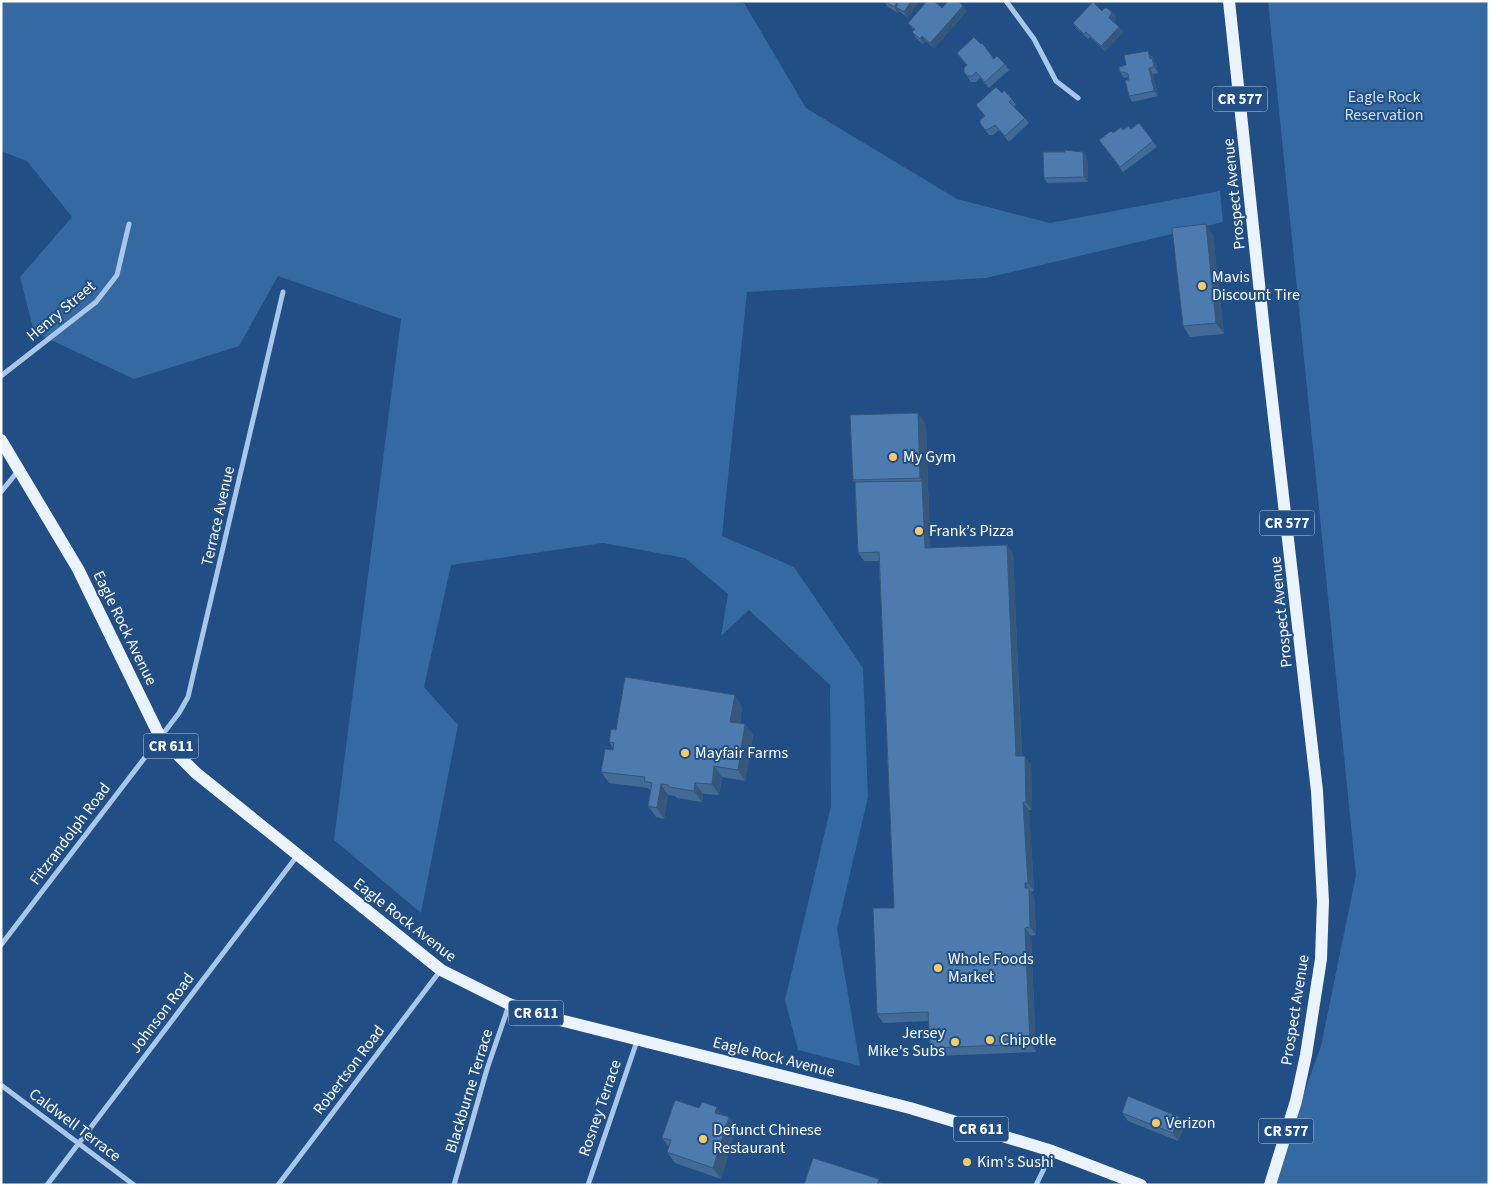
<svg xmlns="http://www.w3.org/2000/svg" width="1490" height="1186" font-family="'Source Sans 3',sans-serif">
<style>
.green{fill:#3469a1}
.lines{fill:none;stroke-linecap:round;stroke-linejoin:round}
.street{stroke:#a8c7e9;stroke-width:5}
.primary{stroke:#ebf3fe;stroke-width:12}
.wall{fill:#426a96}
.shaded-wall{fill:#36567a}
.building{fill:#4d7bae;stroke:#36567a}
.poi-dot{fill:#f6ca69;stroke:#214e84;stroke-width:2}
.labels{text-anchor:middle;dominant-baseline:central;stroke-width:4;stroke-linejoin:round;paint-order:stroke}
.shield{fill:#214e84;stroke:#bccada;stroke-width:1}
.shield-label{font-size:15px;font-weight:bold;fill:#fff}
.park-label{font-size:16px;fill:#cde1f7;stroke:#214e84}
.street-label{font-size:16px;fill:#fff;stroke:#214e84}
.poi-label{font-size:16px;fill:#fff;stroke:#214e84;text-anchor:start}
</style>
<rect width="100%" height="100%" fill="#214e84"/>
<g class="green">
<path d="M1,1H728L744,3L806,108L957,199L1050,223L1220,191L1223,222L986,278L747,292L722,536L794,567L863,668L868,797L837,929L860,1066L798,1050L785,1000L831,806L830,685L749,610L721,636L728,594L685,558L603,543L451,565L424,687L458,725L421,913L334,840L401,319L278,276L239,346L134,379L34,332L20,277L72,217L27,161L1,151Z"/>
<path d="M1268,1H1489V1185H1271L1321,1046L1356,875Z"/>
</g>
<g class="lines">
<g class="street">
<path d="M1006,1L1034,39L1056,81L1078,98"/>
<path d="M1,376L96,302L117,275L129,224"/>
<path d="M1,492L18,471"/>
<path d="M1,945L179,713L188,697L283,292"/>
<path d="M1,1085L134,1185"/>
<path d="M47,1185L297,856"/>
<path d="M278,1185L440,971"/>
<path d="M454,1185L487,1069L509,1005"/>
<path d="M588,1185L637,1041"/>
<path d="M1036,1185L1052,1152"/>
</g>
<g class="primary">
<path d="M1229,1L1264,331L1317,791L1323,901L1321,959L1306,1055L1296,1101L1270,1185"/>
<path d="M1,440L78,569L160,737L196,773L441,970L509,1004L544,1016L910,1108L1052,1151L1141,1185"/>
</g>
</g>
<g class="wall">
<path d="M884,1H919L908,18L899,11L898,13L888,7Z"/>
<path d="M942,8L967,11L934,48L926,41L923,44L916,38L912,32L914,30L908,23Z"/>
<path d="M1102,11L1112,12L1116,17L1114,22L1119,27L1123,32L1105,51L1090,37L1088,39L1077,29L1073,23Z"/>
<path d="M957,53L994,59L1005,64L1009,70L989,88L980,78L976,82H971L964,72L967,66Z"/>
<path d="M1152,56L1156,64L1158,73L1153,74L1158,96L1132,102L1129,96V77L1124,78L1120,72L1126,65Z"/>
<path d="M1002,93L1012,99L1016,105L1014,107L1025,118L1029,123L1009,142L999,130L993,135H989L980,123L985,116L976,105Z"/>
<path d="M1139,123L1157,147L1123,172L1099,140L1113,133L1131,129Z"/>
<path d="M1083,152L1087,157L1088,182L1047,183L1044,178Z"/>
<path d="M1213,235L1224,334L1190,337L1183,326Z"/>
<path d="M926,424L930,548L1013,553L1022,756L1031,764L1032,810H1029L1034,891L1031,892L1034,896L1036,935L1031,936L1036,1052L936,1056L930,1048L929,1021L883,1023L877,1014L894,908L879,561H864L858,553L855,482L853,480Z"/>
<path d="M742,706L740,724H745L753,735L745,781L722,777L719,795L703,794L702,802L677,798L675,796L668,795L664,819L656,817L648,806L651,791L648,788L609,783L601,772L613,750V748L609,742L616,730Z"/>
<path d="M699,1108L729,1117L736,1128L721,1179L675,1163L667,1152L669,1147L662,1138Z"/>
<path d="M1122,1113L1179,1117L1185,1125L1178,1141L1128,1121Z"/>
</g>
<g class="shaded-wall">
<path d="M911,1H919L908,18L904,12Z"/>
<path d="M897,3L901,9L896,7L899,11L898,13L894,7Z"/>
<path d="M963,6L967,11L934,48L930,43Z"/>
<path d="M1112,12L1116,17L1113,23L1109,18Z"/>
<path d="M1119,27L1123,32L1105,51L1101,46Z"/>
<path d="M922,36L926,41L923,44L920,39Z"/>
<path d="M1148,51L1156,64L1158,73L1150,59Z"/>
<path d="M1149,68L1153,74L1158,96L1154,91Z"/>
<path d="M1083,152L1087,157L1088,182L1084,177Z"/>
<path d="M1206,224L1213,235L1224,334L1216,323Z"/>
<path d="M918,413L926,424L928,489L920,478Z"/>
<path d="M922,481L928,489L931,557L925,548Z"/>
<path d="M1007,545L1013,553L1022,764L1016,756Z"/>
<path d="M735,695L742,706L738,733L730,722Z"/>
<path d="M745,724L753,735L745,781L738,770Z"/>
<path d="M1025,756L1031,764L1032,810L1026,802Z"/>
<path d="M714,766L722,777L719,795L712,784Z"/>
<path d="M695,783L703,794L702,802L694,791Z"/>
<path d="M661,784L668,795L664,819L657,808Z"/>
<path d="M1023,802L1029,810L1034,891L1028,883Z"/>
<path d="M1025,883L1034,896L1036,935L1030,927L1025,888Z"/>
<path d="M1025,928L1031,936L1036,1052L1030,1044Z"/>
<path d="M717,1107L725,1118L715,1113Z"/>
<path d="M729,1117L736,1128L721,1179L713,1168Z"/>
<path d="M1179,1117L1185,1125L1178,1141L1173,1133Z"/>
<path d="M879,1179L883,1185H877Z"/>
</g>
<g class="building">
<path d="M884,1H911L904,12L896,7L898,4L897,3L894,7Z"/>
<path d="M927,1H934L942,8L948,1H958L963,6L930,43L922,36L920,39L912,32L915,29L908,23Z"/>
<path d="M1093,2L1102,11L1105,8H1107L1112,12L1109,18L1119,27L1101,46L1086,32L1084,34L1073,23Z"/>
<path d="M974,37L981,44L982,43L994,59L997,56L1005,64L985,82L976,72L972,76H967L964,72V68L967,65L957,53Z"/>
<path d="M1148,51L1150,59L1152,58L1154,67L1149,68L1154,91L1129,96L1125,80H1129L1128,74L1124,72H1120L1119,67L1126,65L1124,55Z"/>
<path d="M996,87L1002,93L1004,90L1012,99L1009,102L1025,118L1005,136L995,125L989,129L985,130L980,123V120L985,116L976,105Z"/>
<path d="M1139,123L1153,141L1120,167L1099,140L1111,131L1113,133L1121,127L1123,130L1129,126L1131,129Z"/>
<path d="M1064,150L1083,152L1084,177L1044,178L1043,152H1065Z"/>
<path d="M1206,224L1216,323L1183,326L1172,228Z"/>
<path d="M918,413L920,478L853,480L850,415Z"/>
<path d="M922,481L925,548L1007,545L1016,756H1025L1026,802H1023L1028,883H1025V888H1029L1030,927L1025,928L1030,1044L930,1048L928,1012L877,1014L873,908H894L879,552L858,553L855,482Z"/>
<path d="M625,677L735,695L730,722L745,724L738,770L714,766L712,784L695,783L694,791L669,787V785L661,784L657,808L648,806L652,783L644,781L645,777L601,772L605,749L613,750L614,743L609,742L611,729L616,730Z"/>
<path d="M1128,1096L1179,1117L1173,1133L1122,1113Z"/>
<path d="M675,1100L699,1108L702,1102L717,1107L715,1113L729,1117L713,1168L667,1152L671,1140L662,1138Z"/>
<path d="M813,1158L879,1179L877,1185H804Z"/>
</g>
<g class="poi-dot">
<circle cx="1202" cy="286" r="5"/>
<circle cx="893" cy="457" r="5"/>
<circle cx="919" cy="531" r="5"/>
<circle cx="685" cy="753" r="5"/>
<circle cx="938" cy="968" r="5"/>
<circle cx="990" cy="1040" r="5"/>
<circle cx="955" cy="1042" r="5"/>
<circle cx="1156" cy="1123" r="5"/>
<circle cx="703" cy="1139" r="5"/>
<circle cx="967" cy="1162" r="5"/>
</g>
<g class="labels">
<g class="shield">
<rect x="1212.5" y="86.5" width="55" height="25" rx="4"/>
<rect x="1259.5" y="510.5" width="55" height="25" rx="4"/>
<rect x="143.5" y="733.5" width="55" height="25" rx="4"/>
<rect x="508.5" y="1000.5" width="55" height="25" rx="4"/>
<rect x="953.5" y="1116.5" width="55" height="25" rx="4"/>
<rect x="1258.5" y="1118.5" width="55" height="25" rx="4"/>
</g>
<g class="shield-label">
<text x="1240" y="99">CR 577</text>
<text x="1287" y="523">CR 577</text>
<text x="171" y="746">CR 611</text>
<text x="536" y="1013">CR 611</text>
<text x="981" y="1129">CR 611</text>
<text x="1286" y="1131">CR 577</text>
</g>
<g class="park-label">
<text x="1384" y="97">Eagle Rock<tspan x="1384" dy="18">Reservation</tspan></text>
</g>
<g class="street-label">
<text transform="translate(1234 194) rotate(-96)">Prospect Avenue</text>
<text transform="translate(61 311) rotate(-40)">Henry Street</text>
<text transform="translate(218 516) rotate(-77)">Terrace Avenue</text>
<text transform="translate(1281 612) rotate(-96)">Prospect Avenue</text>
<text transform="translate(125 628) rotate(64)">Eagle Rock Avenue</text>
<text transform="translate(70 834) rotate(-53)">Fitzrandolph Road</text>
<text transform="translate(405 920) rotate(38)">Eagle Rock Avenue</text>
<text transform="translate(1295 1010) rotate(-81)">Prospect Avenue</text>
<text transform="translate(162 1013) rotate(-53)">Johnson Road</text>
<text transform="translate(774 1057) rotate(14)">Eagle Rock Avenue</text>
<text transform="translate(349 1070) rotate(-53)">Robertson Road</text>
<text transform="translate(469 1091) rotate(-73)">Blackburne Terrace</text>
<text transform="translate(600 1108) rotate(-71)">Rosney Terrace</text>
<text transform="translate(75 1125) rotate(37)">Caldwell Terrace</text>
</g>
<g class="poi-label">
<text x="1212" y="277">Mavis<tspan x="1212" dy="18">Discount Tire</tspan></text>
<text x="903" y="457">My Gym</text>
<text x="929" y="531">Frank’s Pizza</text>
<text x="695" y="753">Mayfair Farms</text>
<text x="948" y="959">Whole Foods<tspan x="948" dy="18">Market</tspan></text>
<text x="945" y="1033" text-anchor="end">Jersey<tspan x="945" dy="18">Mike's Subs</tspan></text>
<text x="1000" y="1040">Chipotle</text>
<text x="1166" y="1123">Verizon</text>
<text x="713" y="1130">Defunct Chinese<tspan x="713" dy="18">Restaurant</tspan></text>
<text x="977" y="1162">Kim's Sushi</text>
</g>
</g>
<rect width="1490" height="1186" fill="none" stroke="#ffffff" stroke-width="5"/>
</svg>
